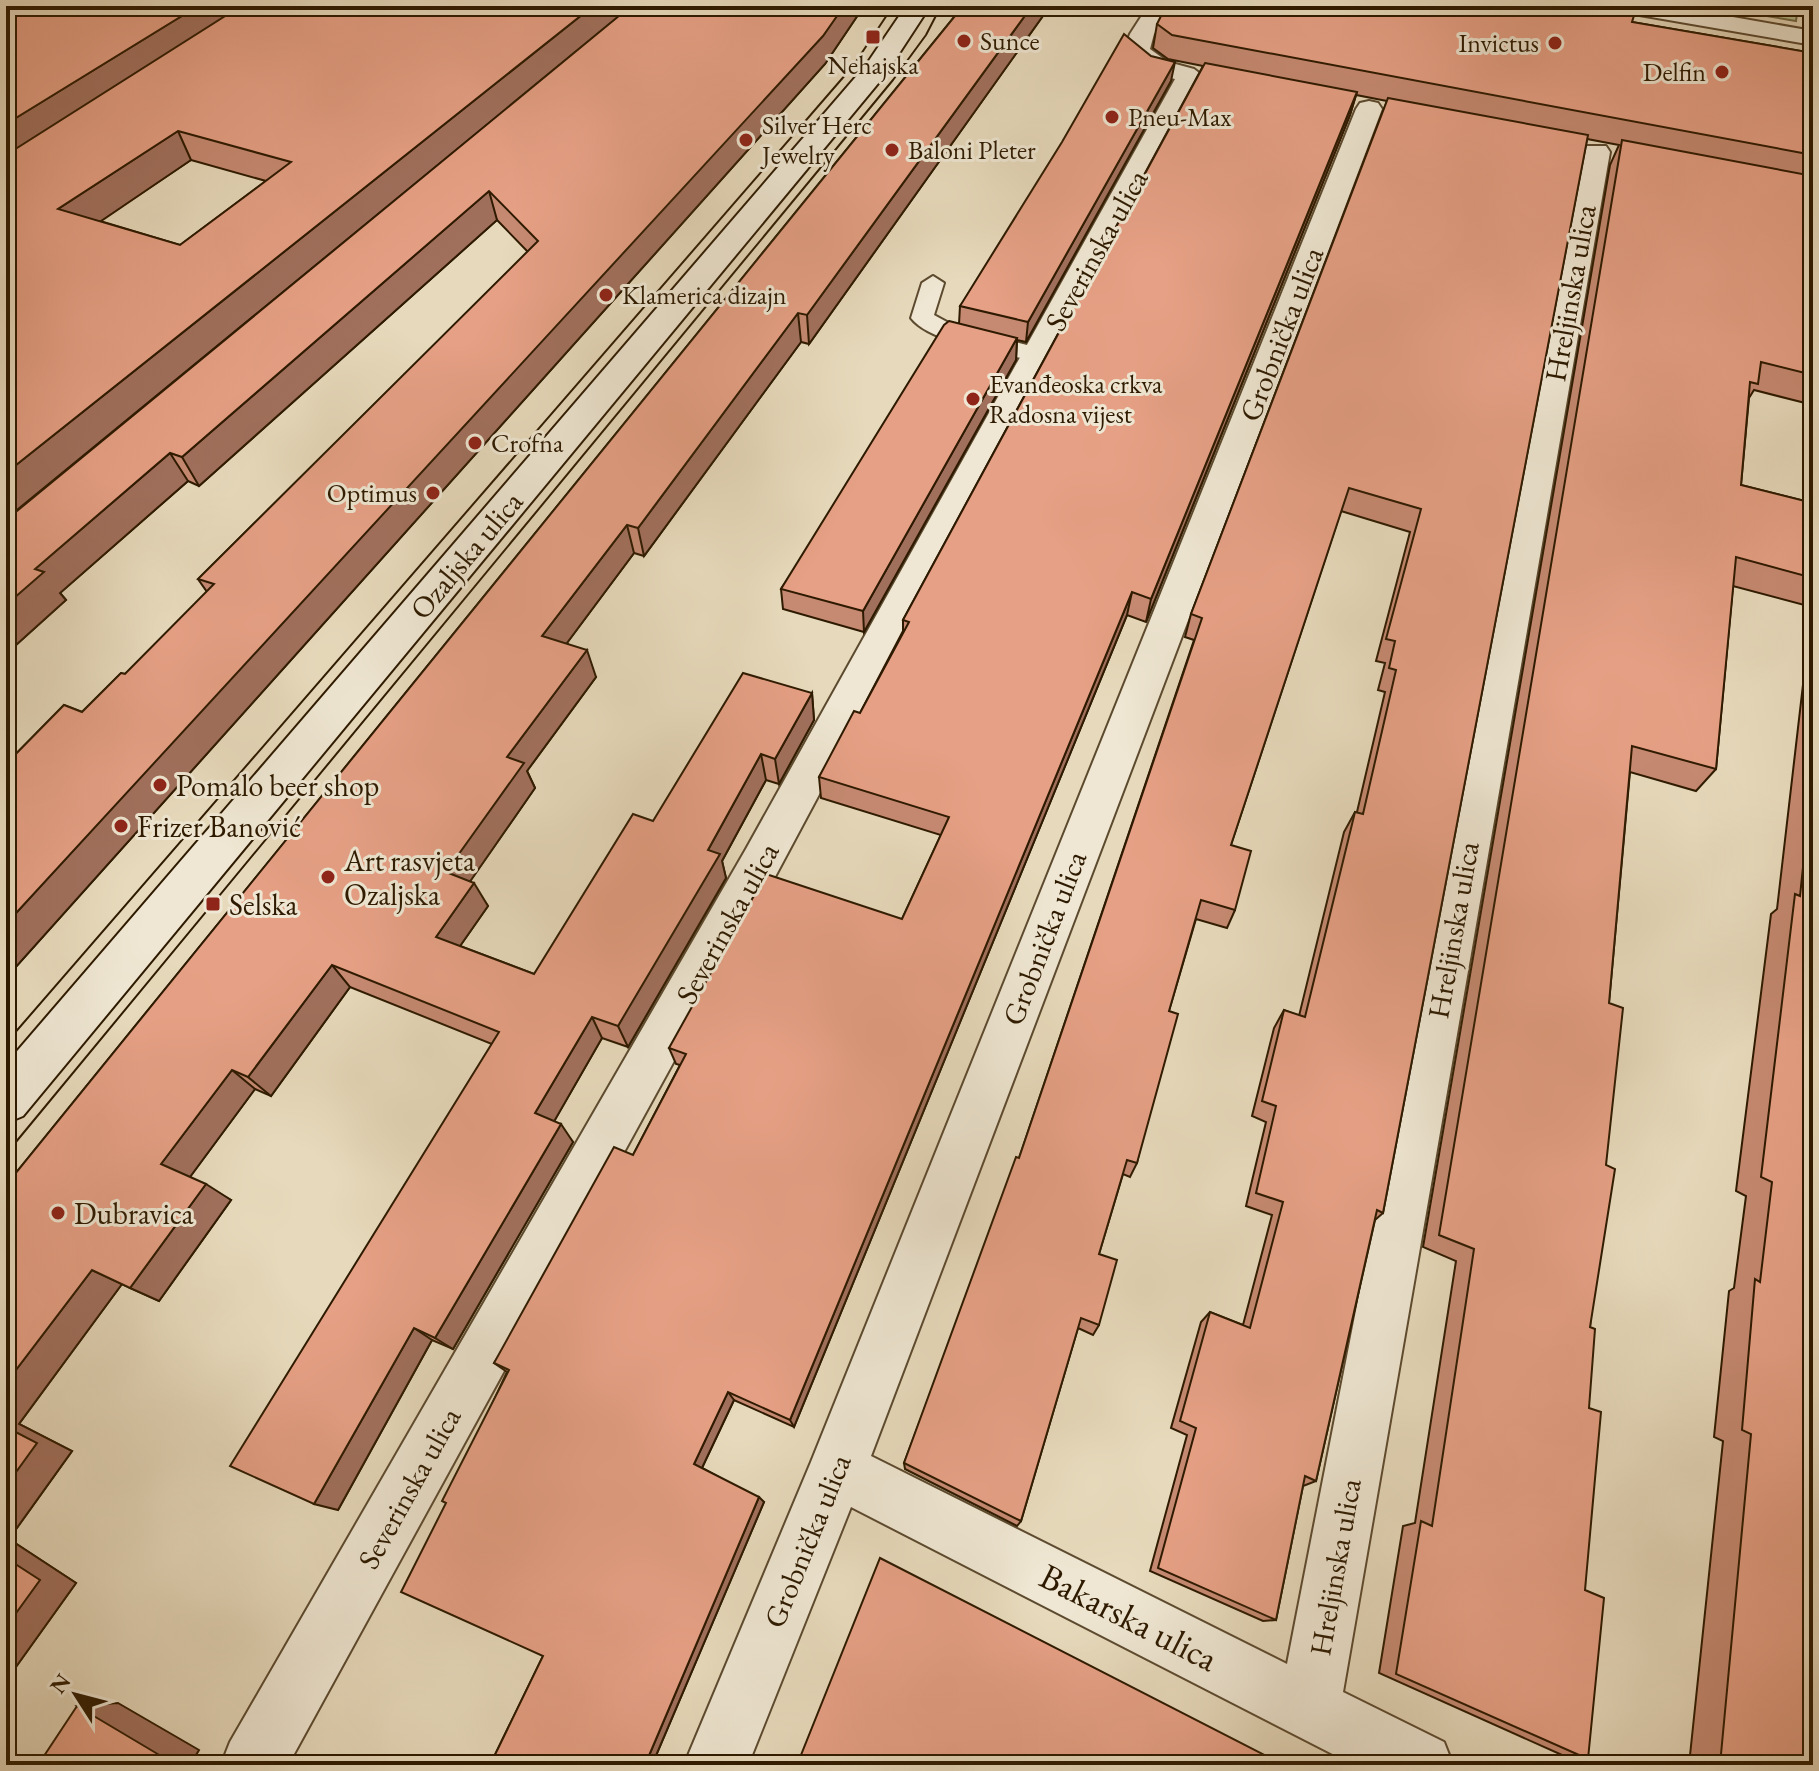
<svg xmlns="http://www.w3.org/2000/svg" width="1819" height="1771" font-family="'EB Garamond',serif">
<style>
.green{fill:#b7bf8f;stroke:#726c48;stroke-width:2}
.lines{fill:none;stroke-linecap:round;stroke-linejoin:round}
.service-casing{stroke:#5c4a2f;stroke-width:4}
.minor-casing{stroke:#5c4a2f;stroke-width:4}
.tertiary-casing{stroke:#5c4a2f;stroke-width:4}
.secondary-casing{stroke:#2e1a00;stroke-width:4}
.service{fill:#efe7d3;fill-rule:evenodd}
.minor{fill:#efe7d3;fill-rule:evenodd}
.tertiary{fill:#efe7d3;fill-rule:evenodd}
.secondary{fill:#efe7d3;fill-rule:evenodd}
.tram{stroke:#2e1a00;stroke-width:2}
.wall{fill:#c68a72;stroke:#2e1a00;stroke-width:2;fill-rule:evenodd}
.shaded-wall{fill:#a1705d;stroke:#2e1a00;stroke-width:2}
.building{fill:#e6a085;stroke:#2e1a00;stroke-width:2;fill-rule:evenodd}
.poi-dot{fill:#8f2418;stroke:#efe7d3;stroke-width:3}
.labels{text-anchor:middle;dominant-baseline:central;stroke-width:6;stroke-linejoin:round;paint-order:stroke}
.far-poi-label{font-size:26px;fill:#2e1a00;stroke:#efe7d3;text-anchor:start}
.street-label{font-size:30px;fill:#2e1a00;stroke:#efe7d3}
.poi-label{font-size:30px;fill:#2e1a00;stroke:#efe7d3;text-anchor:start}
.near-street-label{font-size:36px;fill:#2e1a00;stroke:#efe7d3}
</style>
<rect width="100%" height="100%" fill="#e7dabc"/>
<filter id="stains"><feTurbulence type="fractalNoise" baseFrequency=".0025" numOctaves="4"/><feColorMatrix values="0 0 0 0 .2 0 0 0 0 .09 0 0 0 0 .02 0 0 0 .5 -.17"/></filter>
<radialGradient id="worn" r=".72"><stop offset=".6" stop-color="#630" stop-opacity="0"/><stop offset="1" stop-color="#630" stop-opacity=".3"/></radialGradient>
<path class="green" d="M1708,6H1798L1796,21Z"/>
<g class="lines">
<g class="service-casing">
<path id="service" d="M933,276L944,283L934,315L958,328L1047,350L1051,355L1047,360L1039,362C1007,354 931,344 911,318L922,283Z"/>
</g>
<g class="minor-casing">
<g id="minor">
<path d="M1148,6H1172L1154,34L1150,49L1168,62L1194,69L1203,76L776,875L288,1765H221L230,1742L746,849L1175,79L1150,73L1124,51L1130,34Z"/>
<path d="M1369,101L1378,103L1382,109L871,1456L1287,1664L1582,152L1586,146H1606L1610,152L1343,1692L1444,1742L1453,1765H1354L851,1507L748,1765H684L811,1462L1356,109L1360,103Z"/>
</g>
</g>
<g class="tertiary-casing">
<path id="tertiary" d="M1616,6H1670L1813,31V45L1628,13Z"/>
</g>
<g class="secondary-casing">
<path id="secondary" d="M906,6H930L885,75L23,1116L6,1123V1064L866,65Z"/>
</g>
<use href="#service" class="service"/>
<use href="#minor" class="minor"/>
<use href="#tertiary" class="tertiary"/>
<use href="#secondary" class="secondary"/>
<g class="tram">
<path d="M6,1043L853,66L893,6"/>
<path d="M6,1154L893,80L926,35L941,6"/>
</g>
</g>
<g class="wall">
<path d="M6,6H864L825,64L6,978V764L64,705L82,712L121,673L125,674L207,592L198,579L528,252L497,220L199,486L188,481L60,593L66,600L6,654V520L265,307L6,519ZM191,160L266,181L180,245L100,221Z"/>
<path d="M963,6H1050L809,344L801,342L644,556L634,553L567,643L596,677L527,771L535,788L470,881L488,906L460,946L534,974L653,821L812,693L814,720L779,784L766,780L722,861L726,878L628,1047L602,1038L554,1121L573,1142L453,1349L432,1340L338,1510L492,1044L350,987L271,1096L255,1089L190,1177L231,1200L159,1301L122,1284L19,1424L72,1451L9,1539L76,1583L8,1678L6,1185Z"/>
<path d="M1632,22L1813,53V405L1754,390L1749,398L1741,485L1813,503V1765H1689L1723,1441L1714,1437L1729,1291L1734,1288L1746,1196L1736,1191L1771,914L1777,909L1812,607L1733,586L1716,769L1696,791L1630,772L1609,1003L1606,1165L1590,1327L1585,1590L1588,1759L1562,1755L1379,1673L1403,1526L1415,1523L1456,1261L1423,1247L1610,165L1619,145L1587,139L1383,1213L1375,1220L1316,1481L1303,1486L1276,1620L1263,1621L1150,1571L1187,1435L1171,1428L1201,1322L1210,1312L1243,1325L1272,1215L1246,1206L1266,1122L1252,1116L1274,1028L1284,1010L1299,1016L1344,832L1355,812H1357L1385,692L1378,690L1385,663L1376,661L1410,532L1341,511L1231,845L1235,910L1227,928L1196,919L1169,1011L1137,1163L1130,1177L1123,1174L1099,1254V1325L1093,1335L1078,1328L1021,1521L1017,1526L905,1469L904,1463L1019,1158L1194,640L1185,637L1191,614L1387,101L1356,95L1350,115L1146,622L1127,615L794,1427L734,1400L702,1468L764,1502L652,1765H490L543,1656L446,1503L507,1372L494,1363L633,1155L680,1065L676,1064L669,1048L902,919L941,835L821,798L819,777L860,713L903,631V620L1203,66L1168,59L1153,48L1157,24Z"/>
<path d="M1171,81L1026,342L1017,340L1016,360L864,632L783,609L781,589L959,324L960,306Z"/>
</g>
<g class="shaded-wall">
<path d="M198,6H254L6,163V124Z"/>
<path d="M593,6H632L6,519V473Z"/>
<path d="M844,6H864L825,64L6,978V924Z"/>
<path d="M1032,6H1050L809,344L807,315Z"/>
<path d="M1175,62L1171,81L1026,342L1028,322Z"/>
<path d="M1357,92L1350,115L1146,622L1151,599Z"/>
<path d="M178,131L191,160L76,238L58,209Z"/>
<path d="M489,191L497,220L199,486L182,457Z"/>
<path d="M798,313L801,342L644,556L638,528Z"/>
<path d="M1017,338L1016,360L864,632L863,611Z"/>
<path d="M170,453L188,481L60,593L66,600L6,654V605L35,569Z"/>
<path d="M627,525L634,553L552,663L542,636Z"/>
<path d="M1132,592L1127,615L794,1427L790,1420Z"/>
<path d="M587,650L596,677L527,771L535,788L460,896L446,872L507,757Z"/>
<path d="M812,693L814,720L779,784L775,759Z"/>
<path d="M761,754L766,780L722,861L726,878L628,1047L618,1026L708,850Z"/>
<path d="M474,883L488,906L451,959L436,937Z"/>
<path d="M332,965L350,987L271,1096L248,1077Z"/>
<path d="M592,1017L602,1038L548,1132L535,1113Z"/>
<path d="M232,1070L255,1089L187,1181L161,1164Z"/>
<path d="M561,1124L573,1142L453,1349L435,1338Z"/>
<path d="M206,1184L231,1200L159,1301L130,1288Z"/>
<path d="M92,1270L122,1284L19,1424L72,1451L9,1539L76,1583L8,1678H6V1383Z"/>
<path d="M414,1328L432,1340L338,1510L314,1504Z"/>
<path d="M728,1392L734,1400L701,1470L694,1464Z"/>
<path d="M759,1497L764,1502L652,1765H645Z"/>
<path d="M118,1703L199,1750L190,1765H156L77,1706Z"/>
</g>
<g class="building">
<path d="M6,6H198L6,124Z"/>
<path d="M241,6H593L6,473V155ZM178,131L291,162L180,245L58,209Z"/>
<path d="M631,6H844L823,36L6,924V764L64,705L82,712L121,673L125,674L214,584L198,579L538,241L489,191L182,457L170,453L35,569L44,572L6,605V520Z"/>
<path d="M963,6H1032L807,315L798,313L638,528L627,525L542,636L587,650L507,757L524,763L446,872L474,883L436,937L534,974L633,814L653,821L743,673L812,693L775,759L761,754L708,850L720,854L618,1026L592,1017L535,1113L561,1124L435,1338L414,1328L314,1504L230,1466L499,1032L332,965L248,1077L232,1070L161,1164L206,1184L130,1288L92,1270L6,1383V1185Z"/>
<path d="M1166,6H1637L1632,22L1813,53V155L1172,35L1157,24Z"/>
<path d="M1124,34L1151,56L1175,62L1028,322L960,306L1062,142Z"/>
<path d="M1205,63L1357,92L1151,599L1132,592L790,1420L728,1392L694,1464L759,1497L645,1765H490L543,1656L401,1592L446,1503L442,1501L509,1370L494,1363L614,1147L633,1155L686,1054L669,1048L766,874L902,919L949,817L819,777L854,711L860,713L909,622L903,620Z"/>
<path d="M1388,98L1588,135L1383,1213L1377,1210L1316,1481L1305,1476L1276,1620L1158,1568L1196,1428L1180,1421L1210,1312L1250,1328L1283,1202L1256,1193L1276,1106L1262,1101L1284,1010L1305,1017L1355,812L1363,814L1396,670L1389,668L1395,641L1386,639L1421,509L1349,488L1231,845L1251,851L1235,910L1201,900L1169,1011L1178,1014L1137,1163L1127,1160L1099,1254L1117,1260L1099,1325L1081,1318L1021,1521L904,1463L1016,1157L1019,1158L1202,618L1191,614Z"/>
<path d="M1622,140L1813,176V375L1761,362L1758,384L1750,382L1741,485L1813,503V578L1736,557L1716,769L1632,746L1609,1003L1623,1008L1606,1165L1615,1169L1590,1327L1595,1329L1589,1408L1601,1412L1585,1590L1604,1598L1588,1759L1396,1674L1421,1521L1432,1526L1474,1249L1439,1235Z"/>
<path d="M949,321L1017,338L863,611L781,589L944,325Z"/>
<path d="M1813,771V1765H1720L1751,1434L1742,1430L1755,1279L1760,1282L1772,1182L1761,1177L1795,894L1800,896Z"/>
<path d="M6,1427L37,1443L6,1486Z"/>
<path d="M6,1558L40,1580L6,1627Z"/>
<path d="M880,1558L1284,1765H797Z"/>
<path d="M77,1706L161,1756L156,1765H38Z"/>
</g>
<g class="poi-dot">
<rect x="865" y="29" width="16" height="16" rx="4"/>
<circle cx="964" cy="41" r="8"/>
<circle cx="1555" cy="43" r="8"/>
<circle cx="1722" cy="72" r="8"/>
<circle cx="1112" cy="117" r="8"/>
<circle cx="746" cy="140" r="8"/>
<circle cx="892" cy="150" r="8"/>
<circle cx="606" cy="295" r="8"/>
<circle cx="973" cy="399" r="8"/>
<circle cx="475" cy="443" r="8"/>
<circle cx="433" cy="493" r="8"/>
<circle cx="160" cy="785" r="8"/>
<circle cx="121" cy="826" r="8"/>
<circle cx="328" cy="877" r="8"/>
<rect x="205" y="896" width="16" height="16" rx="4"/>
<circle cx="58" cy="1213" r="8"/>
</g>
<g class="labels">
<g class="far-poi-label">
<text x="980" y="41">Sunce</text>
<text x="1539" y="43" text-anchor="end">Invictus</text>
<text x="873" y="65" text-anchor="middle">Nehajska</text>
<text x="1706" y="72" text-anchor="end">Delfin</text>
<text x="1128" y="117">Pneu-Max</text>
<text x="762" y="125">Silver Herc<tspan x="762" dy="30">Jewelry</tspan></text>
<text x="908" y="150">Baloni Pleter</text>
<text x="622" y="295">Klamerica dizajn</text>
<text x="989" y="384">Evanđeoska crkva<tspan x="989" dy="30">Radosna vijest</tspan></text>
<text x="491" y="443">Crofna</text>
<text x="417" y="493" text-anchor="end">Optimus</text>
</g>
<g class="street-label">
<text transform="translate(1096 250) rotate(-61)">Severinska ulica</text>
<text transform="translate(1570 293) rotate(-80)">Hreljinska ulica</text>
<text transform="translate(1281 334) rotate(-69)">Grobnička ulica</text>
<text transform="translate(466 555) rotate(-50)">Ozaljska ulica</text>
<text transform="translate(727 923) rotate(-61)">Severinska ulica</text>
<text transform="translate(1453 930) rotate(-80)">Hreljinska ulica</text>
<text transform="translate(1044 938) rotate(-69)">Grobnička ulica</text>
<text transform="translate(409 1488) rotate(-61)">Severinska ulica</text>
<text transform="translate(807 1541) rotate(-68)">Grobnička ulica</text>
<text transform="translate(1335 1567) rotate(-80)">Hreljinska ulica</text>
</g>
<g class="poi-label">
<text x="176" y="785">Pomalo beer shop</text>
<text x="137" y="826">Frizer Banović</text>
<text x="344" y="860">Art rasvjeta<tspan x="344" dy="34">Ozaljska</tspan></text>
<text x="229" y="904">Selska</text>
<text x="74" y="1213">Dubravica</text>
</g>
<g class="near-street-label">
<text transform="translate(1129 1617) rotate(27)">Bakarska ulica</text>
</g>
</g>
<rect width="1819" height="1771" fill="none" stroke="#e7dabc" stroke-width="32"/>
<rect x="8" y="8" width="1803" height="1755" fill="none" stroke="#2e1a00" stroke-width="4"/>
<rect x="16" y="16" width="1787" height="1739" fill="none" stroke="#2e1a00" stroke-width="2"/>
<g transform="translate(76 1695) rotate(306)" stroke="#efe7d3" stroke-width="6" paint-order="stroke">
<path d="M0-6L14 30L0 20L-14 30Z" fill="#2e1a00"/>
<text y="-12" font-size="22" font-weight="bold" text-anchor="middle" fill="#2e1a00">N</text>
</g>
<rect width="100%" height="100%" filter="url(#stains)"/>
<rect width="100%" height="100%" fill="url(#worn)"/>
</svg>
